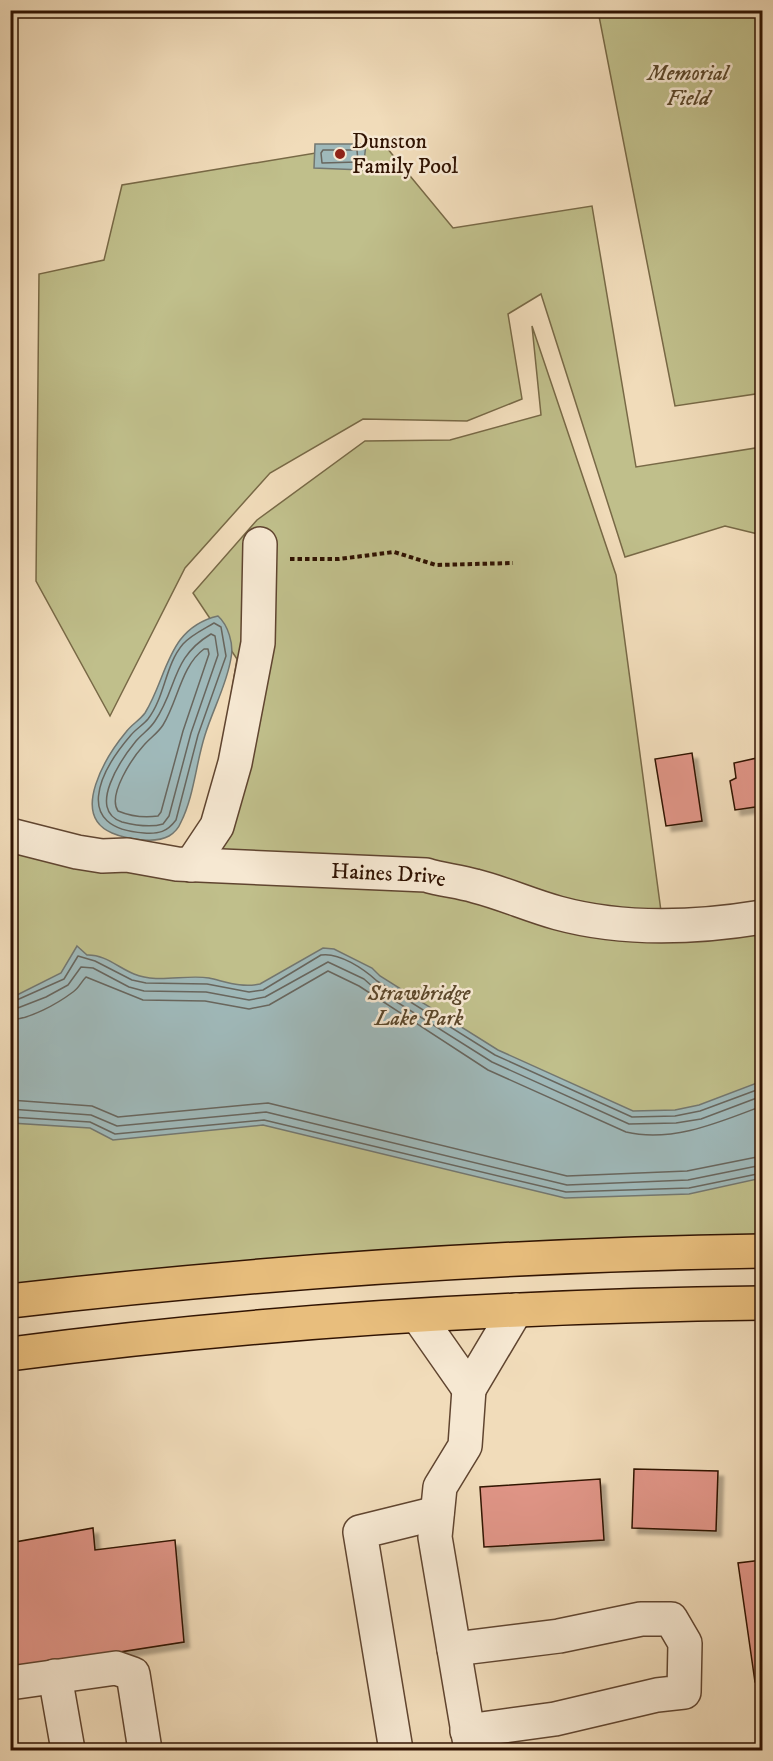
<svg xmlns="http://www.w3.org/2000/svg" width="773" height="1761" font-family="'IM FELL DW Pica',serif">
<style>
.green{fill:#c0bf8b;stroke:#786946;stroke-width:1.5}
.water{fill:#9fb9ba;stroke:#737770;stroke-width:1.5}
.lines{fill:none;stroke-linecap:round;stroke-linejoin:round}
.shore{stroke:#68665e;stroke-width:1.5}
.building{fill:#e09587;stroke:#301302;stroke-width:1.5;filter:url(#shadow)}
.minor-casing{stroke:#604530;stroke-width:36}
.highway-casing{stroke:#301302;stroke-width:36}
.path{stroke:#301302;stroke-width:4;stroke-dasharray:4.5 3;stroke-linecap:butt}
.minor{stroke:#f6e8d2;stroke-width:33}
.highway{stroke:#e8be7d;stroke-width:33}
.poi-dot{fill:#8f2418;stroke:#f6e8d2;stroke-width:2}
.labels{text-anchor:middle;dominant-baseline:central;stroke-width:5;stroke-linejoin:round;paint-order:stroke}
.park-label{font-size:22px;font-style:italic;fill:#5b472b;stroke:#f6e8d2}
.poi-label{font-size:22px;fill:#301302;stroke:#f6e8d2;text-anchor:start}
.street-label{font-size:22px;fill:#301302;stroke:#f6e8d2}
</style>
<defs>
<filter id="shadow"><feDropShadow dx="5.5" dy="5.5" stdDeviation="1.5" flood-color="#0004"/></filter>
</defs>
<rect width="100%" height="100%" fill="#f1dcba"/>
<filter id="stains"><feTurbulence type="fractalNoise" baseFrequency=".00333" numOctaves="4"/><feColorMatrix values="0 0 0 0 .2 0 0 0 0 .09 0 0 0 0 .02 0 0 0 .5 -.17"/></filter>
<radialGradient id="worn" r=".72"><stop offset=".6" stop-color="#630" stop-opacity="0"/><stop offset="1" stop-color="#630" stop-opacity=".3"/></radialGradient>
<g class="green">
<path d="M598,11H762V393L675,406Z"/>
<path d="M382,142L453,228L592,206L636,467L762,447V535L725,526L625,557L541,294L508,314L522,399L467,421L363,419L270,473L185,568L110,716L36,581L39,274L104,260L122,185Z"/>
<path d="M532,326L616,575L663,926L762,914V1251L11,1301L10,833L203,865L237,659L193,593L257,520L365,441L450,440L541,415Z"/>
</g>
<g class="water">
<path d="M315,144H366L363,170L314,168Z"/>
<path d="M218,616C228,625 234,644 231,658C227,684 213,709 205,735C196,763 194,796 181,822C179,827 174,833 169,836C155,844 126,839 112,833C69,815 107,755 126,732C131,725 140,720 145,713C168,676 167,628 218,616Z"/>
<path d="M77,946L87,955C104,954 119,968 134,974C158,984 185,974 209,978C227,982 241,988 260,984L323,948L334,949L372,968L380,976L498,1050L633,1111L675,1110L699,1105L762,1081V1178L689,1194L565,1198L263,1125L113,1140L90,1128L11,1123V998L61,973Z"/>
</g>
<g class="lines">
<g class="shore">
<path d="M323,150H357L358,162L322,163L321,153Z"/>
<path d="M214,623L221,627L226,656L198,735L176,820C167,832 159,834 144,833C72,828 99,772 131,735C136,729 143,725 148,719C165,697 165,665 183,644C191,635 204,629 214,623Z"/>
<path d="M211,634L215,636L218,655L191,733L169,816L163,824C150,828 134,825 122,822C86,810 122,758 136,741C142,734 150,729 155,721C178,687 171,658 211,634Z"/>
<path d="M204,649H208L209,654L183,731L161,812L158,816C144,818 130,816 118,811C107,795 133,757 144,745C150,738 158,733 163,725C178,701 181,666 204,649Z"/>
<path d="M10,1003L64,979L78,956L95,961L132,980L146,983L207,984L249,992L263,990L321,955C339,952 364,969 377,981L495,1055L632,1117L675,1116L700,1111L762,1088"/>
<path d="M10,1011L46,997L68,985L81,967L93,968L129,987L144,991L206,992L249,1000L265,997L328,962L364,979L373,987L492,1062L629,1124L676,1123L701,1119L762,1096"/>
<path d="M10,1020C30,1019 57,1004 73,992C79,988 81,982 86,977L143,1000L205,1001L249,1009L269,1005L328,971L359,986L488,1070L626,1132C672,1143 720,1122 762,1106"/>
<path d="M10,1100L92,1106L118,1117L268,1103L567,1176L687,1171L762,1156"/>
<path d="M10,1109L91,1115L117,1126L266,1112L567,1185L688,1180L762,1165"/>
<path d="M10,1117L90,1122L115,1134L264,1120L566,1192L689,1188L762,1173"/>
</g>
</g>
<g class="building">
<path d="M692,753L702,821L666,826L655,759Z"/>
<path d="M757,758L762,775V806L735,810L730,781L736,778L734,763Z"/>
<path d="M634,1469L718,1471L716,1531L632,1528Z"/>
<path d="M600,1479L604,1540L484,1547L480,1487Z"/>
<path d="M93,1528L95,1550L175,1540L184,1642L10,1669V1543Z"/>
<path d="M762,1560V1681L755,1682L738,1563Z"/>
</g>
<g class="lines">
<g class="minor-casing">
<g id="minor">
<path id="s1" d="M10,835L77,852L102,856L127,855L177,864L426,875C442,880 458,881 475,886C503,893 529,905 558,913C624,931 695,928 762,917"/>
<path d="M191,865L217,826L235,763L258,643L260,544"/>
<path d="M418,1316L469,1389L516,1310"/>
<path d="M469,1389L465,1446L440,1487L435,1537L471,1750"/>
<path d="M454,1649L559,1636L641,1619H671L685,1643L684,1692L657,1695L555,1719L467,1731"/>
<path d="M55,1676L68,1750"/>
<path d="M10,1683L116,1668L133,1674L145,1750"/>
<path d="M396,1750L360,1532L437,1513"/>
</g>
</g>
<g class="highway-casing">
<g id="highway">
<path d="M10,1301C261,1272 511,1255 762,1251"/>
<path d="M10,1354C260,1321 511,1306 762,1303"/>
</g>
</g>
<path class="path" d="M290,559H339L394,552L436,565L513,563"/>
<use href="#minor" class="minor"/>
<use href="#highway" class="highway"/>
</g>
<circle class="poi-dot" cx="340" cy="154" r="6"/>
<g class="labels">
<g class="park-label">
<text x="688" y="73">Memorial<tspan x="688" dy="25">Field</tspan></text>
<text x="419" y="993">Strawbridge<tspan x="419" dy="25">Lake Park</tspan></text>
</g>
<g class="poi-label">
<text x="352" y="141">Dunston<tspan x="352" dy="25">Family Pool</tspan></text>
</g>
<g class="street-label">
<text stroke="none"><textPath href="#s1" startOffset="382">Haines Drive</textPath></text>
</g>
</g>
<rect width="773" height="1761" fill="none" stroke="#f1dcba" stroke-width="36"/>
<rect x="12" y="12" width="749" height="1737" fill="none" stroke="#301302" stroke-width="3"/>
<rect x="18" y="18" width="737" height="1725" fill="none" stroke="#301302" stroke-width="1.5"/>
<rect width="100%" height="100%" filter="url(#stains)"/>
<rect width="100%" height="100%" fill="url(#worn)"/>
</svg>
